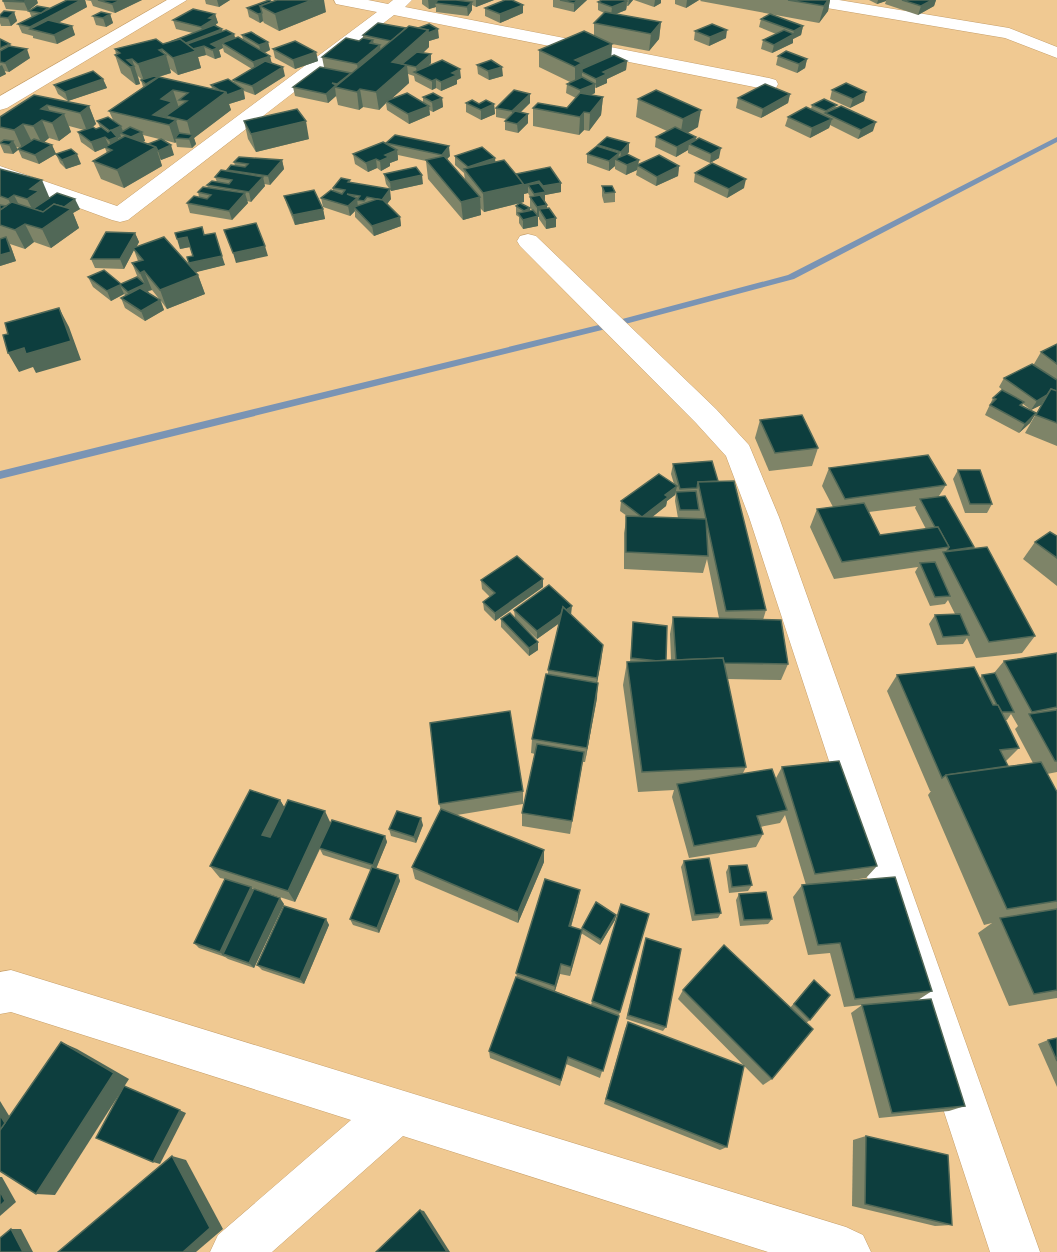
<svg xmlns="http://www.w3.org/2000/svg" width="1057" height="1252" font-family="'PT Sans Narrow',sans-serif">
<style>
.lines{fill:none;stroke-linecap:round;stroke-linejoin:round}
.stream{fill:#7a94b4;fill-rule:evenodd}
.minor-casing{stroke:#c69f6a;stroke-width:1}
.minor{fill:#fff;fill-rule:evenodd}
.wall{fill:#7e8468;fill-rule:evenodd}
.shaded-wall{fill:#516857}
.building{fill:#0d3e3e;stroke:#516857;stroke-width:1.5}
</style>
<rect width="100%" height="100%" fill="#f0c992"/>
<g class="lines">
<path class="stream" d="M1057,137V142L794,279L614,327L0,479V471L611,322L788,275Z"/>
<g class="minor-casing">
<g id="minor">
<path d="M167,0H187L7,108L0,110V96Z"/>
<path d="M334,0H368L388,4L393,0H412L405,7L769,78L776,80L778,84L776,88L769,90L394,15L128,220L120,222L112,220L0,179V166L117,206L377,12L336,4Z"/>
<path d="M801,0H839L1009,28L1057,47V58L1005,38L809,5Z"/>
<path d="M528,234L536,236L716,409L749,445L779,517L1040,1252H990L749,517L726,456L696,423L520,246L517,241L520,236Z"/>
<path d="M11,970L846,1227L863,1235L871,1252H768L403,1136L272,1252H210L218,1235L351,1120L11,1012L0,1014V972Z"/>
</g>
</g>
<use href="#minor" class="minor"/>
</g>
<g class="wall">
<path d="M67,0H142L115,13L93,6L91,1L85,0L87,7L58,23L72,26L75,35L57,44L33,38V36L22,33L18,24L32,18L29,11L48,8L49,9Z"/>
<path d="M205,0H230L219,7L206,4Z"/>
<path d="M422,0H459L463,1L462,0H494L476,7L472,5V10L468,16L436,12V7L429,9L422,4Z"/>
<path d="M553,0H587L574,12L553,7Z"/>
<path d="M602,0H633L628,6H627L626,10L616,14L661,22L659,39L649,51L612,44L611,56L627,61L626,70L607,79V83L595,88V93L591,95L603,97L601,115L589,131L584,130L579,135L533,126V108H567L576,98L566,93L567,84L570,82L539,67V50L594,36V23L604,13L598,10V2Z"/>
<path d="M634,0H661V3L654,7Z"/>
<path d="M673,0H699L686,8L675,4V0Z"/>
<path d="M701,0H830L828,11L819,23L700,1Z"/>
<path d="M869,0H936L934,6L918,15L885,4L886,1L877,4Z"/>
<path d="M3,1L38,3L28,11L6,9Z"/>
<path d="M272,2L326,12L279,31L264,23L263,21L260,23L249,17L247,8Z"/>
<path d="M485,8L523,13L500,23L485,16Z"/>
<path d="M14,12L17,21L11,26H1L0,23V15Z"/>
<path d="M110,14L113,23L106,27L96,25L93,16Z"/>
<path d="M215,14L218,23L216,24V26L222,29V31L234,34L235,38L243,40L242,35L268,42L270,50L265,53L272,63L285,76L255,95L244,91L245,99L229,104L231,110L194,138L196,144L192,148L177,147L176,142L175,143L164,140L174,155L161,160L160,159L162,166L124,188L101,179L93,161L107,153L105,148L95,152L81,142L78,132L84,130L69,126L71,132L59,141L49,138L44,142L52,145L56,154L39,164L22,158L18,149L20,148L16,147L18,150L13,154L4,153L0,144V117L34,95L89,106L96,124L93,127L96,129L100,127L97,121L113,120L109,111L143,87L141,80H142L138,76L140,84L136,85L121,73L115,55H116L115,49L163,44L193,33L176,29L173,20ZM223,48L224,52L252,69L233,80L234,84L211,85L212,89L159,77L171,73L170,69L178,75L201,68L198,57L206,55L215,59L221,57L219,50ZM143,135L159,139L149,145L142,142L145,141Z"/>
<path d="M761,19L803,26L801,35L793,39V43L772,53L761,49L763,40L776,34L759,27Z"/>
<path d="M406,29L439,38L429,41V47L423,53L431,54V63L428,66L461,78L457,80V84L441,91L436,88L432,90L415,81L414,76L408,74L409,83L391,99L423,103V97L442,98L443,107L433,112L429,110L430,115L409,124L387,110L386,103L379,110L363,107L359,110L338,105L336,96L328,103L295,96L293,87L324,67L322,57L359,41L363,38V35Z"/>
<path d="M695,31L726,38L709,46L694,40Z"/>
<path d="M0,39L10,44L11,46L30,58L9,72L4,71L6,74L0,77Z"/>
<path d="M273,49L316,52L318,61L295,69L275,58Z"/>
<path d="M778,56L807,59L805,68L797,73L776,65Z"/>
<path d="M477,65L503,76L489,80L478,74Z"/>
<path d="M103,79L107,88L68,101L58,94L54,85Z"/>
<path d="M656,90L698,127L688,133L719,158L710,163L688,153V150L676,157L655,147L656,137L667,131L636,117L638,99Z"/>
<path d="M832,90L866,92L864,101L850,108L830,99Z"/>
<path d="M530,94V103L520,112L528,123L518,133L505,130V121L506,119L496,117V108Z"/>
<path d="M790,94L788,103L761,118L736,108L738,98Z"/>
<path d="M466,103L494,104L495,114L481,120L466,112Z"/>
<path d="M812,105L837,107L873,131L858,139L830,125L829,128L810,138L785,126L788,117L811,109Z"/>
<path d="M244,121L309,139L256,152L248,139Z"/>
<path d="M386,143L450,156L447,159L465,180L464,173L455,165V156L495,158V162L516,174L550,167L561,192L545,195V201L547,205V208L556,218V227L546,229L539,219V216L538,217V226L523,229L519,223V217L516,215V206L530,211L532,210L530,207V197L528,193L524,194V202L484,212L480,208L481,215L463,220L428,179L426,161L398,155V160L390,163V166L381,171L377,168L368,172L355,164L353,154Z"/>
<path d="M598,145L629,152L627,154L639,160L638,165L679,166L678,176L656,186L636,175L637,170L626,175L615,169V166L609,171L587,163V154L598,147Z"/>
<path d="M56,154L81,164L66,169L60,163Z"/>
<path d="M282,160L284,169L270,185L264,184L265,186L251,202L247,201L248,203L232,220L190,213L187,203L199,197L198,192L208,188L207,185L217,182L215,177L227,171V170L235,166L234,162Z"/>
<path d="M0,169L50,198L80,209L73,213L79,228L51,248L34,242L25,249L10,244L16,261L0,266Z"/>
<path d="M695,173L744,188L727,198L694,182Z"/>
<path d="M384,174L423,184L391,191L386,184Z"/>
<path d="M350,180V182L391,199L387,204L400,217L401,226L374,236L355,217V211L350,216L323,207L321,198L333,191V188Z"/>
<path d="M602,186L615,192V202L604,203L602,196Z"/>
<path d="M284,196L323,209L325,219L295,225L287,205Z"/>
<path d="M135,233L139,242L136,247L190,267L187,257L193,256L190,247L180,249L204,235L225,265L195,272L198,275L205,294L167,309L161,301L164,310L145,321L125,308L121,298L126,296L124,294L111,301L93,287L88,277L121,284L138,278L132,263L138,261L134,250L124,269L95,268L91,259ZM152,290L160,300L149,293L148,291Z"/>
<path d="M1057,344V446L1025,433L1041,405L1031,410L1023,404L1022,406L1036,413L1030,423L1019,433L985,415L993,398L1005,392L999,387L1004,378L1034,364L1041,352Z"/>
<path d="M760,420L818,448L812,466L769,471L755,438Z"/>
<path d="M673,464L718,481L766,610L763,620L788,664L781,680L727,679L746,767L743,773L776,778L782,767L877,866L866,878L830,883L932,991L918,1000L965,1106L949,1111L879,1118L851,1013L862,1005L844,1007L830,953L808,955L793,897L802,885H806L785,815L780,823L760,827L763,834L756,847L689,858L672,797L674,790L638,792L623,685L627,662H630L633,622L666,660H671L670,634L673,617L719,618L707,559L703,573L624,569V533L627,516L620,511L621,501L674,484L671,474ZM676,490V492L675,501L678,518L652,517L666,506L667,501L675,495Z"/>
<path d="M829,468L946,485L939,496L974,547L973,549L1035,636L1022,653L976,658L967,638L963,644L937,645L929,624L935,615L955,614L948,600L945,604L930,606L915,572L918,567L834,579L810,527L817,509L833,507L822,486ZM916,506L915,508L926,529L880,535L869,512Z"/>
<path d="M958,470L992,504L987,513H965L953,479Z"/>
<path d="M1057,536V586L1023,559L1035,542Z"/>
<path d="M481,580L543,587L495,621L484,610L483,602L490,597L482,589Z"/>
<path d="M514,610L571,615L603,645L597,683V698L585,762H582L570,834L522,826V813L535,754L531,753L532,739L548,674V670L559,623L537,639L517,620L538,642V650L529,656L501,627V619L515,618Z"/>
<path d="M1057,653V772L1047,774L1057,792V998L1009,1006L978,933L992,923L984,925L928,795L931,791H930L887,691L897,675L980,678L982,675L994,673L1004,661ZM1011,714L1018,726L1015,729L1033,763L1008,766L1005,762L1019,748L1005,720H1007Z"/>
<path d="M523,791V804L457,815L544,862L518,923L415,879L412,867L441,810L439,804Z"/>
<path d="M280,800L284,807L331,823L385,836L387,842L376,869L398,875L400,881L379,933L353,925L350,919L371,870L323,855L320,849L295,902L252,888L254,890L284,904L254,968L228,959L225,957L199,948L194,943L225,879L220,878L210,866Z"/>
<path d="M423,825L416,843L391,836L389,829Z"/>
<path d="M684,861L721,913L718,918L692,921L681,867Z"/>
<path d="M729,866L752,885L748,891L729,893L726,872Z"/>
<path d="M739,894L772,919L768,924L740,926L736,900Z"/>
<path d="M578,901L571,927L581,930L582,928L616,915L615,920L600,945L581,933L570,976L560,974L555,991L591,1005L621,904L620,1012L600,1078L566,1064L560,1086L490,1058L489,1051L517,977L516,973Z"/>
<path d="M326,919L329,925L304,984L262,970L257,965Z"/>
<path d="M646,938L666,1027L663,1031L626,1019Z"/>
<path d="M814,980L810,1020L806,1023L772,1079L763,1085L678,999L683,990L790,1008L809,985Z"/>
<path d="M628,1022L727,1147L720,1150L604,1104L625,1029Z"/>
<path d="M1057,1038V1087L1038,1044L1048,1040Z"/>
<path d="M866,1136L952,1225L935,1226L852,1206L853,1140Z"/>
</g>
<g class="shaded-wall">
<path d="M27,0H37L38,3L28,11L24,2Z"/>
<path d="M81,0H85L87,7L41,32L31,29L30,27L41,13L48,8L52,16Z"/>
<path d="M121,0H142L115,13L112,4Z"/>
<path d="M217,0H230L219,7Z"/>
<path d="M312,0H324L326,12L279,31L275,14Z"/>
<path d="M428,0H459L435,3L436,7L429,9Z"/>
<path d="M476,0H494L476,7Z"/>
<path d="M578,0H587L574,12V3Z"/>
<path d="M629,0H633L628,6Z"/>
<path d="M655,0H661V3L654,7Z"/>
<path d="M687,0H699L686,8Z"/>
<path d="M828,0H830L828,11L819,23L824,6Z"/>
<path d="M878,0H886V1L877,4Z"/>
<path d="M932,0H936L934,6L918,15L921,6Z"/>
<path d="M627,1L626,10L611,16L612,7Z"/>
<path d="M472,2V10L468,16L467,7Z"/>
<path d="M523,5V13L500,23V14Z"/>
<path d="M14,12L17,21L11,26L8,18Z"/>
<path d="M262,13L263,21L260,23L258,14Z"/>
<path d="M110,14L113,23L106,27L103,18Z"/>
<path d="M215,14L218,23L216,24L217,28L204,36L201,27L209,18Z"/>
<path d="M661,22L659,39L649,51L651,34Z"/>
<path d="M72,26L75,35L57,44L54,35Z"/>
<path d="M803,26L801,35L793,39V43L772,53L774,45L793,35L794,31Z"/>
<path d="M222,29L224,38L204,46L206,55L198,57L201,68L178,75L173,58L176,47Z"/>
<path d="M438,29L439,38L429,41V47L409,66L407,65L409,83L388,102L386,101V103L379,110L376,92L392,62L428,30Z"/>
<path d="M727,30L726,38L709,46L710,37Z"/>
<path d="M234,34L236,42L222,43L223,48L219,50L221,57L215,59L211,44Z"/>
<path d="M373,40L375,50L380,45L382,63L360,82L357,64L370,43Z"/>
<path d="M268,42L270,50L261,54L259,45Z"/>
<path d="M612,44L611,61L582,72V81L575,84V60Z"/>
<path d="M27,49L30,58L9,72L5,63Z"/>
<path d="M162,49L164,56L166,55L171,73L144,81L138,64Z"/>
<path d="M316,52L318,61L295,69L293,60Z"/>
<path d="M431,54V63L419,75L417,74L416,67Z"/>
<path d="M270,56L272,64L255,70L253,62Z"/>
<path d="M132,59L140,84L136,85L130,67L127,60Z"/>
<path d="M807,59L805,68L797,73L799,64Z"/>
<path d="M627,61L626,70L607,79V83L596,88V79L603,72Z"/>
<path d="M2,65L6,74L0,77V66Z"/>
<path d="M283,67L285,76L255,95L252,86Z"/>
<path d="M502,67L503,76L489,80L488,71Z"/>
<path d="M460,69L461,78L457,80V84L441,91V82L452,73Z"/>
<path d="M103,79L107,88L68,101L65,92Z"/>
<path d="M436,79V88L432,90V81Z"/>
<path d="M595,84V93L580,100V90Z"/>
<path d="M336,85L335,87L336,96L328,103L326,94Z"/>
<path d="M243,89L245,99L229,104L231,110L194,138L196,144L192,148L189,139L191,136L187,121L226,92Z"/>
<path d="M360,89L363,107L359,110L357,92Z"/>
<path d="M173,90L179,108L167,116L169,125L153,115L161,99Z"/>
<path d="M866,92L864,101L850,108L853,99Z"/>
<path d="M530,94V103L512,121V111Z"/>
<path d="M790,94L788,103L761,118L763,109Z"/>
<path d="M603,97L601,115L589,131L590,113Z"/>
<path d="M442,98L443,107L433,112L432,102Z"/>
<path d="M494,104L495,114L481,120V110Z"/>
<path d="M47,105L54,121L64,114L71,132L59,141L52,123L41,109Z"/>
<path d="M89,106L96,124L87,131L80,113Z"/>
<path d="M429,106L430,115L409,124L408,114Z"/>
<path d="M701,110L698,127L680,137L683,119Z"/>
<path d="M584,112V130L579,135L580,117Z"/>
<path d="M528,114V123L518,133L517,124Z"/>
<path d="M832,119L829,128L810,138L812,128Z"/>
<path d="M42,120L49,138L42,144L33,126Z"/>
<path d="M176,120L181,138H175L176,142L175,143L169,125Z"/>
<path d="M306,121L309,139L256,152L251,134Z"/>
<path d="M876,122L873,131L858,139L861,130Z"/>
<path d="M23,124L32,142L22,148L14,130Z"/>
<path d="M121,126L124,134L120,133L121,137L118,138L120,146L112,149L109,140L110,131Z"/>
<path d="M142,132L145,141L135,146L131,137Z"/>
<path d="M105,137L109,146L95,152L91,142Z"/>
<path d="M696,137L695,146L689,144L688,150L676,157L677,147Z"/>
<path d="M13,141L18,150L13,154L9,145Z"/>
<path d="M629,143V152L620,161L621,152Z"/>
<path d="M52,145L56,154L39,164L35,155Z"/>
<path d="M171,145L174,155L161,160L158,151Z"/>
<path d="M449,146L450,156L442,164V155Z"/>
<path d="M156,147L162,166L124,188L117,170Z"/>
<path d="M721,148L719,158L710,163L711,154Z"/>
<path d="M397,150L398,160L390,163V166L381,171L380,161L385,155Z"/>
<path d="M619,153L618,161L615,159V166L609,171V161Z"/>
<path d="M77,154L81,164L66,169L62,160Z"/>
<path d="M495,158L496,167L468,175V167Z"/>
<path d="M376,159L377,168L368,172L366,163Z"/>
<path d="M282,160L284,169L270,185L268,176Z"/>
<path d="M639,160L637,170L626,175L627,165Z"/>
<path d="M679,166L678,176L656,186L657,177Z"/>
<path d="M422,175L423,184L391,191L390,182Z"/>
<path d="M263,177L265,186L251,202L249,192Z"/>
<path d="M746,179L744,188L727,198L729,189Z"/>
<path d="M42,180L50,199L35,215L27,199L30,189Z"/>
<path d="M539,181V190L528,185V193L524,194V202L484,212L483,193Z"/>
<path d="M561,183V192L545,195V201L534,203V194L543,192V186Z"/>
<path d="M390,189L391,199L383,209L382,200Z"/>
<path d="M245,193L248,203L232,220L229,211Z"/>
<path d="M14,195L23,213L14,210L8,199Z"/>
<path d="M480,197L481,215L463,220L461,202Z"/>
<path d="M357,198L358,208L354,207L355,211L350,216L348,206Z"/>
<path d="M75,199L80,209L73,213L79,228L51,248L42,229L45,219Z"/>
<path d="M547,205V214L539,209V216L538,217V226L523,229V220L524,219V211L530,208V217H537V207Z"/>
<path d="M323,209L325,219L295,225L293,215Z"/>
<path d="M400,217L401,226L374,236L372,226Z"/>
<path d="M556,218V227L546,229V220Z"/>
<path d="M25,224L34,242L25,249L15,230Z"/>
<path d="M135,233L139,242L135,250L133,248L134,250L124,269L120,259Z"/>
<path d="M6,237L11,247L16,261L0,266V255Z"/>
<path d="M187,237L190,247L180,249L177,239Z"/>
<path d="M265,246L268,256L236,263L233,253Z"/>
<path d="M222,256L225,265L193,273L189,263Z"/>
<path d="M144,271L152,290L148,291L149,293L132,301L128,292L145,284L140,273Z"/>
<path d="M198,275L205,294L167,309L160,290Z"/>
<path d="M120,285L124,294L111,301L107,291Z"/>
<path d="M160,300L164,310L145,321L141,311Z"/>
<path d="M59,308L69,327L81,360L36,373L33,367L19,372L8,353Z"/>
<path d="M1047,395L1041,405L1031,410L1037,401Z"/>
<path d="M1036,413L1030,423L1019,433L1025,424Z"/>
<path d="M677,486L675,495L667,501L666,506L641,526L642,517L665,495Z"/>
<path d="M543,579V587L495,621V613Z"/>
<path d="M572,606L571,615L537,639V631Z"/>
<path d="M538,642V650L529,656V648Z"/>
<path d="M603,645L601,662L595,694L597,678Z"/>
<path d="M598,683L597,698L585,762L587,748Z"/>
<path d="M584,752L582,766L570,834L572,821Z"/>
<path d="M280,800L288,813L271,847L262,835Z"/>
<path d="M325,811L331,824L295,902L288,891Z"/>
<path d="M421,818L423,825L416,843L414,837Z"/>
<path d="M385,836L387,842L375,871L373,865Z"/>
<path d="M544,850V862L518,923V912Z"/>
<path d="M398,875L400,881L379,933L377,928Z"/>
<path d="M251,887L256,893L223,954L225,957L220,952Z"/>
<path d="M580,890L578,901L568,937L569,926Z"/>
<path d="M280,898L284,904L254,968L249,963Z"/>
<path d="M616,915L615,920L600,945L601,940Z"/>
<path d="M326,919L329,925L304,984L300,979Z"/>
<path d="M582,930L580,941L570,976L571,967Z"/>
<path d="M561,964L560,974L554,994L555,986Z"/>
<path d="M61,1042L77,1049L129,1079L55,1195L36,1194Z"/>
<path d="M124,1086L186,1113L160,1164L153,1162Z"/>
<path d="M0,1101L16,1127L0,1140Z"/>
<path d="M172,1156L186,1160L223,1229L196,1252H183Z"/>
<path d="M0,1177H2L16,1202L0,1216Z"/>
<path d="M420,1210L424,1211L450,1252H447Z"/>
<path d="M11,1229H21L33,1252H23Z"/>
</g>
<g class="building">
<path d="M3,0H27L24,2L3,1Z"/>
<path d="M67,0H81L30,27L18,24Z"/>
<path d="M98,0H121L112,4Z"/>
<path d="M269,0L272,2L260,6L262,13L258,14L247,8Z"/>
<path d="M277,0H312L275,14L260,6Z"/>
<path d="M438,0H456L472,2L467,7L435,3Z"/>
<path d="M505,0H512L523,5L500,14L485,8Z"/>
<path d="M560,0H578L574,3Z"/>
<path d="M602,0H624L627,1L612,7L598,2Z"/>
<path d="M788,0H828L824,6Z"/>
<path d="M902,0H932L921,6Z"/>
<path d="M37,6L48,8L41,13L29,11Z"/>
<path d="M193,9L215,14L209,18L214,19L201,27L173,20Z"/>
<path d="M4,11L14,12L8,18L0,17V15Z"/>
<path d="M101,12L110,14L103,18L93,16Z"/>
<path d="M605,12L661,22L651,34L594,23Z"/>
<path d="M770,14L803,26L794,31L761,19Z"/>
<path d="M48,20L72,26L54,35L30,29Z"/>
<path d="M378,23L406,28L391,41L363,35Z"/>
<path d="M429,24L438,29L428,33V30L418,28Z"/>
<path d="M712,24L727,30L710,37L695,31Z"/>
<path d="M214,25L222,29L186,43L180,39L170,42Z"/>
<path d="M409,26L428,30L392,62L407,65L376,92L360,89L357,92L335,87Z"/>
<path d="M226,30L234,34L211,44L218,48L212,50L204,46L193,49L187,44Z"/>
<path d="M784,30L794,34L774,45L763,40Z"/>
<path d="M584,31L612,44L575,60L582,63L575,67L539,50Z"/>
<path d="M251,32L268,42L259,45L242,35Z"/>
<path d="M238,37L270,56L253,62L222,43Z"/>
<path d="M346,38L359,41L363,38L373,40L370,43L380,45L357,64L322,57Z"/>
<path d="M0,39L10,44L0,48Z"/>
<path d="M156,39L163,44L180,39L196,51L173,58L162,49L159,50L166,55L138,64L132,59L127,60L134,66L130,67L115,55L120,53L115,49Z"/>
<path d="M295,41L316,52L293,60L273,49Z"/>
<path d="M9,46L27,49L5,63L0,62V51Z"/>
<path d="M786,51L807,59L799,64L778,56Z"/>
<path d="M417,52L431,54L416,67L402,64Z"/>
<path d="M614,55L627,61L603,72L607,74L596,79L582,72V69Z"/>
<path d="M442,60L460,69L452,73L457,75L441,82L436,79L432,81L414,72Z"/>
<path d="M491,60L502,67L488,71L477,65Z"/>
<path d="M265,61L283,67L252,86L233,80Z"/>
<path d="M320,67L351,73L337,84L332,83L336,85L326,94L293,87Z"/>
<path d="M93,71L103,79L65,92L54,85Z"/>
<path d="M154,76L158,77L146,84L141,80Z"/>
<path d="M159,77L226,92L187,121L166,116L187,101L179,100L188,93L173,90L161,99L172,102L153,115L176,120L169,125L109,111Z"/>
<path d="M582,77L595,84L580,90L567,84Z"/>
<path d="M228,79L243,89L227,95L226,92L219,90L211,85Z"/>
<path d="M846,83L866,92L853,99L832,90Z"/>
<path d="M765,84L790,94L763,109L738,98Z"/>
<path d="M514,90L530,94L512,111L496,108Z"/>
<path d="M656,90L701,110L683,119L638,99Z"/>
<path d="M407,93L429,106L408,114L386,101Z"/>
<path d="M433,93L442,98L432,102L423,97Z"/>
<path d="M580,93L603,97L590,113L584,112L580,117L533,108L538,103L567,108Z"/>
<path d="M34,95L89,106L80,113L47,105L41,109L64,114L52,123L42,120L33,126L23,124L14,130L0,127V117Z"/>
<path d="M824,99L837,105L826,111L812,105Z"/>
<path d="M472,100L479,104L486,100L494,104L481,110L466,103Z"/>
<path d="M841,106L876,122L861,130L825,113Z"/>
<path d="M806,107L832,119L812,128L788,117Z"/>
<path d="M297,109L306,121L251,134L244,121Z"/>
<path d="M515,111L528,114L517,124L505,121Z"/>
<path d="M108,117L121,126L110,131L97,121Z"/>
<path d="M93,127L96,129L101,127L108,132L111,130L117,137L109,140L105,137L91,142L78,132Z"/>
<path d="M130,127L142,132L131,137L120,133Z"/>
<path d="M675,127L696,137L677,147L656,137Z"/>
<path d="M179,133L193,135L189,139L175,138Z"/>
<path d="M395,135L449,146L442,155L386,143Z"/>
<path d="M125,136L156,147L117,170L93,161L112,150L105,147Z"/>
<path d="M607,137L629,143L621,152L598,145Z"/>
<path d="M699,138L721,148L711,154L689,144Z"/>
<path d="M34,139L52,145L35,155L18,149Z"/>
<path d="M161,139L171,145L158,151L156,147L148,144Z"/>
<path d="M4,140L13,141L9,145L0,143Z"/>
<path d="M383,142L397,150L385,155L389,157L380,161L376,159L366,163L353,154Z"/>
<path d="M597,146L619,153L609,161L587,154Z"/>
<path d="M482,147L495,158L468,167L455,156Z"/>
<path d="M71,149L77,154L62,160L56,154Z"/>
<path d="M627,154L639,160L627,165L615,159Z"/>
<path d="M659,155L679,166L657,177L637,165Z"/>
<path d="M444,156L480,197L461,202L426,160Z"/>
<path d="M239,157L282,160L268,176L227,170L231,165L245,167L248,164L234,162Z"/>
<path d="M504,160L524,184L483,193L464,169Z"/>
<path d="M712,163L746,179L729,189L695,173Z"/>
<path d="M416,167L422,175L390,182L384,174Z"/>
<path d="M550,167L561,183L543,186L539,181L524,185L516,174Z"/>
<path d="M0,169L42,180L30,189L39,191L27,199L14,195L8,199L0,196Z"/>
<path d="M221,170L263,177L249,192L207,185L212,181L229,184L232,180L215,177Z"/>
<path d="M341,178L350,180L348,182L390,189L382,200L367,197L364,201L357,200L360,196L347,194L357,198L348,206L321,198L331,190L342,194L345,190L333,188Z"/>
<path d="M539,183L546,192L534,194L528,185Z"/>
<path d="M602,186H612L615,192L605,193Z"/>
<path d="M203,187L245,193L229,211L187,203L194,196L207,199L211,195L198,192Z"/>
<path d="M314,190L323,209L293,215L284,196Z"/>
<path d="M57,193L75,199L64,207L54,204L43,212L33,209Z"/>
<path d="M540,195L547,205L537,207L530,197Z"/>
<path d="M377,199L383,200L400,217L372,226L354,207Z"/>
<path d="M12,202L43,212L54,204L71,209L42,229L25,224L15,230L0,225V210Z"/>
<path d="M520,203L530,208L524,211L516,206Z"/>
<path d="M0,205L6,206L0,210Z"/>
<path d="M549,208L556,218L546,220L539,209Z"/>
<path d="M533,210L538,216L523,220L518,213Z"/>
<path d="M256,223L265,246L233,253L224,230Z"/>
<path d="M202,227L204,235L215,233L222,256L189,263L187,257L193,256L187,237L177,239L175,233Z"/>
<path d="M106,232L135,233L120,259H91Z"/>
<path d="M6,237L11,252L0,255V239Z"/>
<path d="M164,237L198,275L160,290L144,271L140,273L132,263L143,260L133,248Z"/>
<path d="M104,270L121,284L137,277L145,284L128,292L120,285L107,291L88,277Z"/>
<path d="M140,288L160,300L141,311L121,298Z"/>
<path d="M59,308L71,341L26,354L24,348L8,353L3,335L8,334L5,323Z"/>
<path d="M1057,344V364L1041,352Z"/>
<path d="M1032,364L1057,380V390L1056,391L1051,389L1047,395L1037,401L1004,378Z"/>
<path d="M1051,389L1057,391V423L1036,415Z"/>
<path d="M1002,390L1024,402L1020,405L1036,413L1025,424L990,405L996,399L993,398Z"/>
<path d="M802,415L818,448L775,453L760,420Z"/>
<path d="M928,455L946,485L845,499L829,468Z"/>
<path d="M712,461L718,481L698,482L697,488L680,489L673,464Z"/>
<path d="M958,470H980L992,504H970Z"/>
<path d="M659,474L677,486L665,495L668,497L642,517L621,501Z"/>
<path d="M734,481L766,610L726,611L698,482Z"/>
<path d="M696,491L699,510H680L676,492Z"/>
<path d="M945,496L974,547L947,551L949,547L938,527H935L920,499Z"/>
<path d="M864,503L880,535L938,527L949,547L842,562L817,509Z"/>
<path d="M626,516L706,519L708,556L626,552Z"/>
<path d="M1050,532L1057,536V558L1035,542Z"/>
<path d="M987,547L1035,636L989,642L943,552Z"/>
<path d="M517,556L543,579L495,613L483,602L495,593L481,580Z"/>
<path d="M935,562L950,596L935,597L920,563Z"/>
<path d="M549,585L572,606L566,610L563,607L561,614L537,631L514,610Z"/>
<path d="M563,607L603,645L597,678L548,670Z"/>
<path d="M510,613L538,642L529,648L501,619Z"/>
<path d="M960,614L969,635L943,637L935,615Z"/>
<path d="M673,617L781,620L788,664L724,663L723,658L676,660Z"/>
<path d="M633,622L667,626L666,660L658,661L631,658Z"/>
<path d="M1057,653V707L1032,712L1004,661Z"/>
<path d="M723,658L746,767L642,772L627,662Z"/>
<path d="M974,667L993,705H998L1019,748L1000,750L1008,766L946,775L942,778L897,675Z"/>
<path d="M995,673L1014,712H1002L998,705H997L982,675Z"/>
<path d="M546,674L598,683L587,748L532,739Z"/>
<path d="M1057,710V761H1055L1029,714Z"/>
<path d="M510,711L523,791L439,804L430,723Z"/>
<path d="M537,744L584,752L572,821L522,813Z"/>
<path d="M839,761L877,866L815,874L782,767Z"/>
<path d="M1041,762L1057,792V901L1007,909L946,775Z"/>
<path d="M772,769L787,810L757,816L763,834L694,846L677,784Z"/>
<path d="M250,790L280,800L262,835L270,837L288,800L325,811L288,891L210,866Z"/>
<path d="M441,809L544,850L518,912L412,867Z"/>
<path d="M397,811L421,818L414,837L389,829Z"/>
<path d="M332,820L385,836L373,865L319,848Z"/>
<path d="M709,858L721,913L695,915L684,861Z"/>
<path d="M747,865L752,885L732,887L729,866Z"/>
<path d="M372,867L398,875L377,928L350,919Z"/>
<path d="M895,877L932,991L855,999L840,943L818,945L802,885Z"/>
<path d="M225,879L251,887L220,952L194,943Z"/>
<path d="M545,879L580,890L569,926L582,930L571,967L561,964L555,986L516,973Z"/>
<path d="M254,889L280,898L249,963L223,954Z"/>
<path d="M766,892L772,919L744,920L739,894Z"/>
<path d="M596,902L616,915L601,940L582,928Z"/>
<path d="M621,904L649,914L620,1012L592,1001Z"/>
<path d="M284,906L326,919L300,979L257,965Z"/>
<path d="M1057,909V990L1034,994L1000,918Z"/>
<path d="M646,938L681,949L666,1027L628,1015Z"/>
<path d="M724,945L813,1029L772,1079L683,990Z"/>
<path d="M516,977L619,1016L603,1071L568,1057L561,1080L489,1051Z"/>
<path d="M814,980L830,995L810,1020L794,1004Z"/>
<path d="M931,999L965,1106L892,1113L862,1005Z"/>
<path d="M628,1022L744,1066L727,1147L606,1099Z"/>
<path d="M1057,1038V1061L1048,1040Z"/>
<path d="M61,1042L114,1073L36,1194L0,1171V1130Z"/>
<path d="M124,1086L180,1110L153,1162L96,1138Z"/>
<path d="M0,1115L5,1123L0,1130Z"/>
<path d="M866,1136L948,1155L952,1225L865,1204Z"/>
<path d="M172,1156L210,1228L183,1252H58Z"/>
<path d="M0,1191L5,1201L0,1206Z"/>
<path d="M420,1210L447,1252H376Z"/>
<path d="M11,1229L23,1252H0V1238Z"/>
</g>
</svg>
